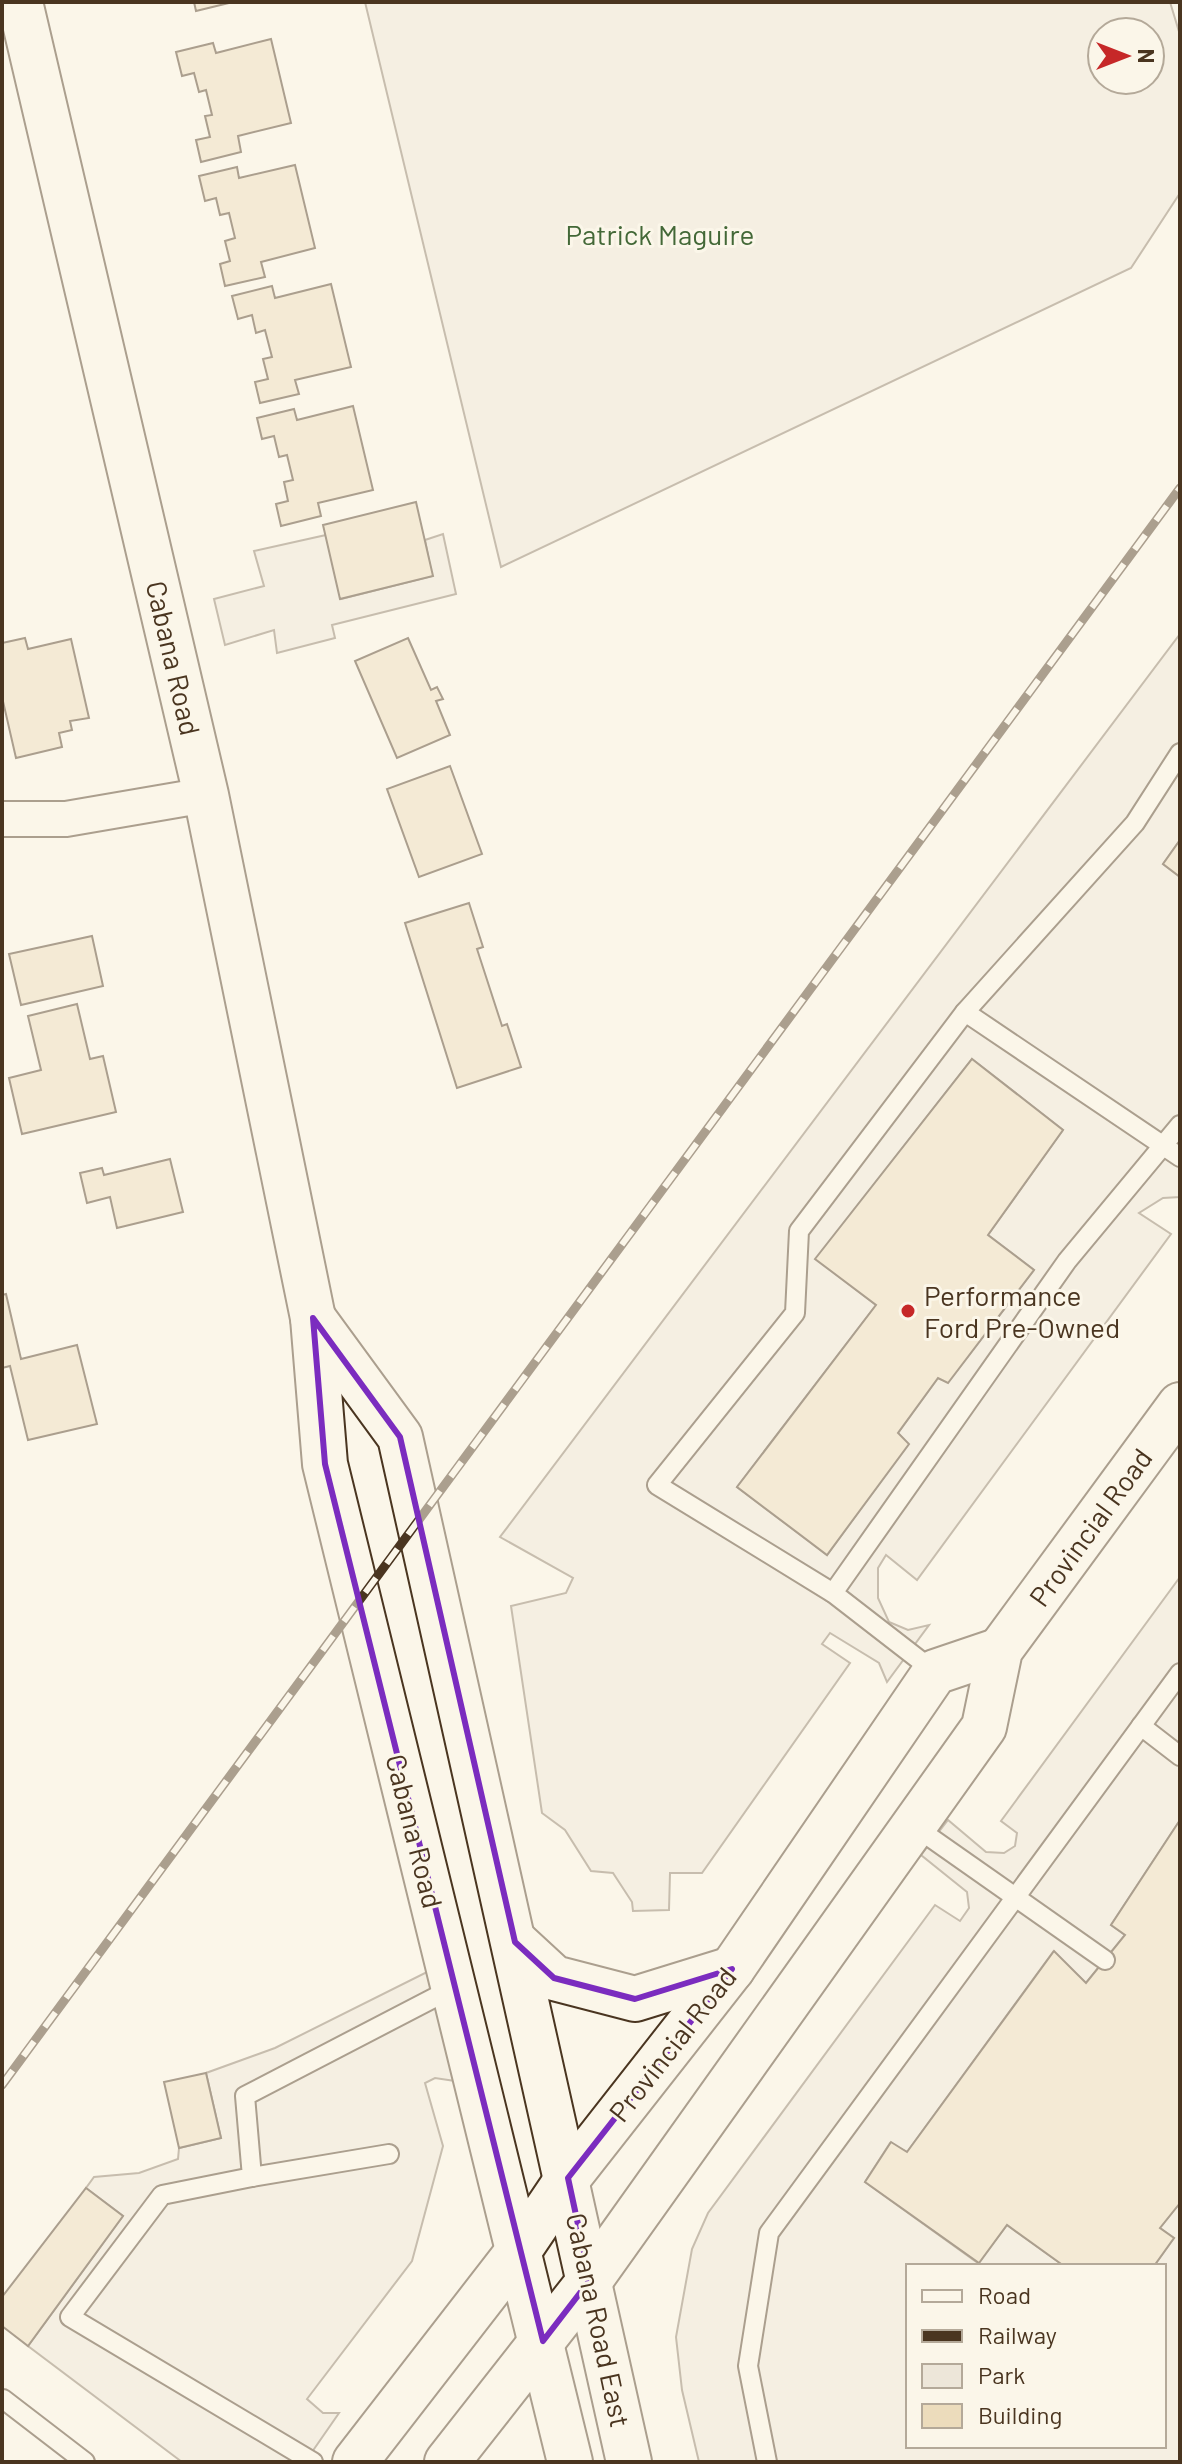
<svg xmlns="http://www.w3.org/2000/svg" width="1182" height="2464" font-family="Barlow,sans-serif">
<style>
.green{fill:#ede6d9;stroke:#887966;stroke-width:2;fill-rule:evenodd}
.parking{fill:#ede7d9;stroke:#887966;stroke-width:2;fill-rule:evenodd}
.building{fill:#ecdcbc;stroke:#4a3520;stroke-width:2}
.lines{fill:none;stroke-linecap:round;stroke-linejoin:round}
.service-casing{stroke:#4a3520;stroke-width:22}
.minor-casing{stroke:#4a3520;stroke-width:38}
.secondary-casing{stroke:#4a3520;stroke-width:48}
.service{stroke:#fbf6e9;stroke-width:18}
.minor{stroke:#fbf6e9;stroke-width:34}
.secondary{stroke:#fbf6e9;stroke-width:44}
.rail-casing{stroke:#4a3520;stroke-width:9}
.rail{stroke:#fbf6e9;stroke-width:6;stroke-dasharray:18;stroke-linecap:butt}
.marked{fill:none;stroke:#7b2cbf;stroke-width:6;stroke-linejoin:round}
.poi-dot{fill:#c62828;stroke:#fbf6e9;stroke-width:3}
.labels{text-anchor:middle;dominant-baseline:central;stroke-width:6;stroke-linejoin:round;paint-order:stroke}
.park-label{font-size:28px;fill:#436837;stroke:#fbf6e9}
.street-label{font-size:28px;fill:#4a3520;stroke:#fbf6e9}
.poi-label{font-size:28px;fill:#4a3520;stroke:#fbf6e9;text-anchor:start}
</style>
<rect width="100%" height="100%" fill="#fbf6e9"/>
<path class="green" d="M365,2H1170L1180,35V193L1131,268L501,567ZM1102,32H1150V80H1102Z"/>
<g class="parking">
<path d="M443,534L456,594L332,625L335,638L277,653L274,630L225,645L214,599L264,586L254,551L326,535L341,599L432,576L425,540Z"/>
<path d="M1180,634V840L1163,864L1180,877V1197L1163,1198L1139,1213L1171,1234L917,1580L886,1555L878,1568V1598L889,1622L908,1630L929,1625L887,1682L879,1663L830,1633L822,1644L850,1663L702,1873H670L669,1910L633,1911L632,1902L613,1873L591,1871L565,1830L542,1813L511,1606L566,1593L573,1578L500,1537ZM972,1059L1063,1130L988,1235L1034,1270L948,1382L938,1378L898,1433L908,1444L827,1555L737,1487L876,1305L816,1259Z"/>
<path d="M1180,1577V1820L1111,1925L1125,1935L1086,1983L1053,1952L907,2152L890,2143L865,2182L978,2263L1007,2225L1064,2266H908V2446H1164V2266H1154L1174,2238L1160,2228L1180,2203V2462H699L682,2390L676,2337L692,2249L708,2213L935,1905L960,1921L969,1908L967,1892L921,1855L948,1820L986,1852L1004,1853L1015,1846L1017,1833L1001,1821Z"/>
<path d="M431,1970L455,2081L435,2078L425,2083L443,2146L412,2261L307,2399L323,2413H339L305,2462H182L28,2346L123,2216L86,2188L94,2177L139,2173L178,2159L179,2148L221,2138L206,2073L275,2048Z"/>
</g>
<g class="building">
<path d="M194,2H233L196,11Z"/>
<path d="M271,39L291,123L238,136L241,152L201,162L196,140L210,137L205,116L212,115L206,90L199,92L194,73L182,76L176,52L213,43L216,53Z"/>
<path d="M295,165L315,248L261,262L265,277L225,286L220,264L230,261L225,241L235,238L229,213L220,215L216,198L205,201L199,176L237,167L239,178Z"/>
<path d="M331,284L351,367L295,380L299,394L260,403L255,382L268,379L263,359L272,357L265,330L256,333L252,315L238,319L232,296L272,286L275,298Z"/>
<path d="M353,406L373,490L318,503L321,516L281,526L276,504L288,501L284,482L293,480L287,455L279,457L274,436L262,439L257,418L294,409L297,420Z"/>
<path d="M416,502L433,576L340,599L323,525Z"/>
<path d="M25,638L28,649L71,639L89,718L70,721L72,730L59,733L62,747L16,758L2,697V643Z"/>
<path d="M408,638L431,690L437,687L443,699L436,701L450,735L397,758L355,661Z"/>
<path d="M450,766L482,854L419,877L387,789Z"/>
<path d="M1180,840V877L1163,864Z"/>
<path d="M469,903L483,947L477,949L502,1026L507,1024L521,1067L457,1088L405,923Z"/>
<path d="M92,936L103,986L21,1005L9,954Z"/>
<path d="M77,1004L90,1059L103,1056L116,1112L22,1134L9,1078L41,1070L28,1016Z"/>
<path d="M972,1059L1063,1130L988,1235L1034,1270L948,1383L938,1378L898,1433L909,1444L827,1555L737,1487L876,1305L815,1259Z"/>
<path d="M170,1159L183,1212L117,1228L110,1197L87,1203L80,1173L102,1168L104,1175Z"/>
<path d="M6,1294L21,1359L77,1345L97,1424L28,1440L10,1366L2,1368V1295Z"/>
<path d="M1180,1820V2203L1160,2228L1174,2238L1154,2266H1064L1007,2225L979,2263L865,2182L891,2142L907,2152L1054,1951L1086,1983L1125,1935L1111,1925Z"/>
<path d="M206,2073L221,2138L179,2148L164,2082Z"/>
<path d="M86,2188L123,2216L28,2346L2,2326V2297Z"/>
</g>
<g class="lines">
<g class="service-casing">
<g id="service">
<path d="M965,1012L1180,1157"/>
<path d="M833,1593L1067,1261L1180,1125"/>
<path d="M935,1672L833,1593L657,1485L795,1313L799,1231L965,1012L1135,823L1180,753"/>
<path d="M1141,1726L1180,1756"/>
<path d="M914,1826L1105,1960"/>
<path d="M252,2177L389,2154"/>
<path d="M3,2399L85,2462"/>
<path d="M313,2462L70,2317L162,2195L252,2177L245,2096L453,1988"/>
<path d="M767,2462L748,2366L769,2233L1180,1673"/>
</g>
</g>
<g class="minor-casing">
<path id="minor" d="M2,819H66L206,795"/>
</g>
<g class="secondary-casing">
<g id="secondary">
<path d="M20,2L206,795L313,1318L325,1464L570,2462"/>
<path d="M313,1318L400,1437L629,2462"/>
<path d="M515,1942L554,1978L635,1999L732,1969"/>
<path d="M355,2462L520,2249L568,2178L732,1969L935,1672L1000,1650"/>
<path d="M447,2462L590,2280L984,1727L1000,1650L1180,1405"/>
</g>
</g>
<use href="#service" class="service"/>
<use href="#minor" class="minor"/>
<use href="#secondary" class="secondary"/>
<g class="rail-casing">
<path id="rail" d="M2,2085L1180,488"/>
</g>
<use href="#rail" class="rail"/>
</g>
<path d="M0 0H1182V2464H0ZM313,1318L400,1437L515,1942L554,1978L635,1999L732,1969L568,2178L590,2280L543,2341L325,1464Z" fill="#fbf6e9" fill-opacity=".55" fill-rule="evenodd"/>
<path class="marked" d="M313,1318L400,1437L515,1942L554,1978L635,1999L732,1969L568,2178L590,2280L543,2341L325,1464Z"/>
<circle class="poi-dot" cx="908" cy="1311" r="8"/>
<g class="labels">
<g class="park-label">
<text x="660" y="234">Patrick Maguire</text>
</g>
<g class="street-label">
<text transform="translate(174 658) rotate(77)">Cabana Road</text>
<text transform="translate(1090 1527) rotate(-54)">Provincial Road</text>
<text transform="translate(415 1831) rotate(76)">Cabana Road</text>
<text transform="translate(672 2044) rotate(-52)">Provincial Road</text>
<text transform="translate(599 2320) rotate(78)">Cabana Road East</text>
</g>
<g class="poi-label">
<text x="924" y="1295">Performance<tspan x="924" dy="32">Ford Pre-Owned</tspan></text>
</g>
</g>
<rect width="1182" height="2464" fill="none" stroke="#4a3520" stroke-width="8"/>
<rect x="906" y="2264" width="260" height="184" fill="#fbf6e9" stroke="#b4a999" stroke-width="2"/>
<rect x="922" y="2290" width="40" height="12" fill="#fbf6e9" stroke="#b4a999" stroke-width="2"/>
<text x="978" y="2304" font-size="24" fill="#4a3520">Road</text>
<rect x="922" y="2330" width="40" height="12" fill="#4a3520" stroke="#b4a999" stroke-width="2"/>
<text x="978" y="2344" font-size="24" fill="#4a3520">Railway</text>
<rect x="922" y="2364" width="40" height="24" fill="#ede6d9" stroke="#b4a999" stroke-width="2"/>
<text x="978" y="2384" font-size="24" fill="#4a3520">Park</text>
<rect x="922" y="2404" width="40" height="24" fill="#ecdcbc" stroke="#b4a999" stroke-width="2"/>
<text x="978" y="2424" font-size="24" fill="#4a3520">Building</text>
<g transform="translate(1126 56) rotate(90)"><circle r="38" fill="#fbf6e9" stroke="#b4a999" stroke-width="2"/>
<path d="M0-6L14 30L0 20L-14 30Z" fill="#c62828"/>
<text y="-12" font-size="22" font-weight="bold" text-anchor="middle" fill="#4a3520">N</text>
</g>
</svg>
